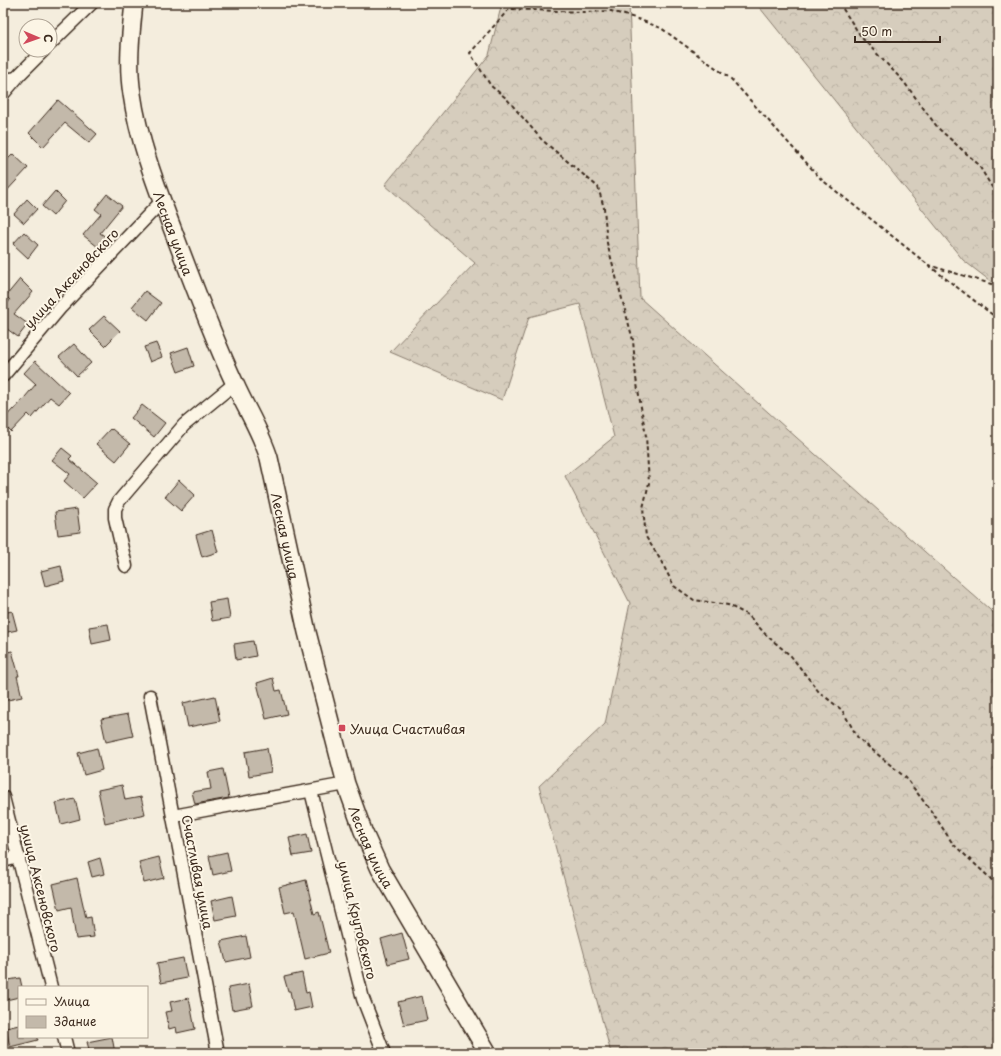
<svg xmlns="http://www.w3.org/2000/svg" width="1001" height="1056" font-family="'Playpen Sans',sans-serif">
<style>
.forest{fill:url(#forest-crowns);stroke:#887c6e}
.building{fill:#c3b9aa;stroke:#3b2a1e}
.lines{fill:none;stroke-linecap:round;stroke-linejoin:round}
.service-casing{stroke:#3b2a1e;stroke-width:9}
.minor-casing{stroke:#3b2a1e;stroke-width:15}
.secondary-casing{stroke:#3b2a1e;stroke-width:20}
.path{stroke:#3b2a1e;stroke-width:2;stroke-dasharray:4 3;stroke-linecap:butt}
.service{stroke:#fcf5e5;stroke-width:6}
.minor{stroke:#fcf5e5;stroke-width:12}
.secondary{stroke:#fcf5e5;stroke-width:17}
.poi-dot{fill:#d1495b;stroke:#fcf5e5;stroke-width:1.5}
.labels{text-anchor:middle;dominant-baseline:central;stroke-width:4;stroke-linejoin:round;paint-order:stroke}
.street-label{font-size:13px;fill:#3b2a1e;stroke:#fcf5e5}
.poi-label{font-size:13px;fill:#3b2a1e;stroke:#fcf5e5;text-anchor:start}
</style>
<defs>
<pattern id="forest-crowns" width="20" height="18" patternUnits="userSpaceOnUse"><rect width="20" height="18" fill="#d6cdbd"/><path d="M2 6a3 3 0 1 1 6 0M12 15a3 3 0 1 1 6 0" fill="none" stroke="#b9b0a2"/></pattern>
</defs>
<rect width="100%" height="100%" fill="#f4eddd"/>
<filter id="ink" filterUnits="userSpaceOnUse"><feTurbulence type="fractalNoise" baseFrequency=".025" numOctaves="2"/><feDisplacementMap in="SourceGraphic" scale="8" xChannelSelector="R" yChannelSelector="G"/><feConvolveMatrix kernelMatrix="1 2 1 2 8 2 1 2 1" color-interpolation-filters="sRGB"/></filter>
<g filter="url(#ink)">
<g class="forest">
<path d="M502,3H629L640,298L998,617V1053H611L539,786L605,724L630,603L565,476L614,437L580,304L529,317L502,400L390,352L475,263L385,185L489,55Z"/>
<path d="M756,3H998V287L963,260Z"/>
</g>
<g class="building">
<path d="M58,100L97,134L89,143L65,123L43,147L29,133Z"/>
<path d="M13,154L28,168L3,195V164Z"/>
<path d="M55,191L65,201L53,216L42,206Z"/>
<path d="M107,194L122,206L100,233L106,237L98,247L83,235L101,214L95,209Z"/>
<path d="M27,199L37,209L24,223L14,214Z"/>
<path d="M24,232L38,245L28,258L13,244Z"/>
<path d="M20,279L33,292L14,314L28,324L18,337L3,326V309L10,300L6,296Z"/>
<path d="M145,291L161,303L148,320L132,307Z"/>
<path d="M104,316L120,331L105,346L89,330Z"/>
<path d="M156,343L162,357L150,362L144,347Z"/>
<path d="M74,344L91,363L77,376L59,357Z"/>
<path d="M188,347L194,366L178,372L171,353Z"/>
<path d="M35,361L69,393L59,404L50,397L32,418L28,414L11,432L3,424V420L13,409L14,410L36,384L24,373Z"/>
<path d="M142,405L165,423L154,437L131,418Z"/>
<path d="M110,429L111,430L112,429L130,444L116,461L96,444Z"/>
<path d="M62,448L72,456L69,459L97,483L83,498L64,481L70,474L52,460Z"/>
<path d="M179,480L195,495L181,511L165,497Z"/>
<path d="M77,509L80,532L58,535L55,512Z"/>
<path d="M212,530L218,552L202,557L196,535Z"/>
<path d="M61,566L64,581L45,586L41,571Z"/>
<path d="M227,599L230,618L212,621L209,602Z"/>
<path d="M12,611L17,630L3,633V613Z"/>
<path d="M108,624L111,640L92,644L89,627Z"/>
<path d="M253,641L256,656L236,660L234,644Z"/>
<path d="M12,651L19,676H17L22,697L3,701V653Z"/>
<path d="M273,678L276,691L281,690L287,714L266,719L257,683Z"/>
<path d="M215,696L220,721L188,727L183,703Z"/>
<path d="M128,714L133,736L106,742L101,719Z"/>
<path d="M97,748L102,770L84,775L78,753Z"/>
<path d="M267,748L271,772L249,776L245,752Z"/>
<path d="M223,769L229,798L195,804L192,792L211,789L208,772Z"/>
<path d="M122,785L125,800L141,797L145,814L105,823L98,790Z"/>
<path d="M75,799L80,819L61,824L56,803Z"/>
<path d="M307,834L311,853L293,856L289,838Z"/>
<path d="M227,852L231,871L213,875L209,856Z"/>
<path d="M159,857L164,878L144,883L139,862Z"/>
<path d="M100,858L104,874L92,877L88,862Z"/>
<path d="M77,878L86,918L91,917L94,937L76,939L71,907L59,910L53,884Z"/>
<path d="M306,880L314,914L319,912L329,953L305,959L294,911L285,913L279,887Z"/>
<path d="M232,896L236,916L215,920L211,901Z"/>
<path d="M402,933L409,959L388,964L381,939Z"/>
<path d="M246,936L250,957L226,962L221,941Z"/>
<path d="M183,958L187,978L161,983L157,963Z"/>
<path d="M302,973L306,993L309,992L312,1007L294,1011L290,991H288L284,977Z"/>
<path d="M20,978L22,987H19V997L6,1000L3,981Z"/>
<path d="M249,984L253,1006L232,1010L228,988Z"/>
<path d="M422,996L427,1020L404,1025L398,1002Z"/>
<path d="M189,998L195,1029L177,1033L176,1027L169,1029L165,1012L172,1011L170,1002Z"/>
<path d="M19,1025V1037H37L38,1040L10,1047L6,1028Z"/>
<path d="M112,1037L115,1053H90L87,1042Z"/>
</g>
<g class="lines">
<g class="service-casing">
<path id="service" d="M3,77L17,75"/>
</g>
<g class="minor-casing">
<g id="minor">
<path d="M50,44L92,3"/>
<path d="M3,94L20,74L44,50"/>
<path d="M3,376L61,307L162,201"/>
<path d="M126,566L115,518V509L119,501L184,425L234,384"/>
<path d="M150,696L218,1053"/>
<path d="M311,791L363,999L384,1053"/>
<path d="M3,797L51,987"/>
<path d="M173,816L346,784"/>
<path d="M3,861L19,857"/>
<path d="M64,1037L68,1053"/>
</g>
</g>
<g class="secondary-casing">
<g id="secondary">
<path id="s1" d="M134,3C131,32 127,64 132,94C139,144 159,193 177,241C195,289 213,337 235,384C246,409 261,432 269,458L307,632L346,784L363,831L380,869L488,1053"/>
</g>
</g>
<g class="path">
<path d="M839,3L862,38L904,82L938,128L978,164L998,197"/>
<path d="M928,265L998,286"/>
<path d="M998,319L927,264L821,179L731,79L661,28L635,18L611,11L583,12L509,9L470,53L491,86L506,98L542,140L598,187L604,208L607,243L633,340L636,378L646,436L649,483L643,508L646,537L660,559L674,586L694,600L728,605L748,615L767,636L791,656L819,692L842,710L858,738L906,778L934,815L953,844L990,878L998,887"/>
</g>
<use href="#service" class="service"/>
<use href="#minor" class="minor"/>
<use href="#secondary" class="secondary"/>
</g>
</g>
<rect class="poi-dot" x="338" y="724" width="8" height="8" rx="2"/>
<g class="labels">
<g class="street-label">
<text stroke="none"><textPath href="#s1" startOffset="237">Лесная улица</textPath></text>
<text transform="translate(71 278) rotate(-47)">улица Аксеновского</text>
<text stroke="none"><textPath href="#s1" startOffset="561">Лесная улица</textPath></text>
<text stroke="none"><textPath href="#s1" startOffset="884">Лесная улица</textPath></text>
<text transform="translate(198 872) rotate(79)">Счастливая улица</text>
<text transform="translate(41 888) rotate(76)">улица Аксеновского</text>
<text transform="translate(358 920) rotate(76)">улица Крутовского</text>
</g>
<g class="poi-label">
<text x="350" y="728">Улица Счастливая</text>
</g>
</g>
<rect width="1001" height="1056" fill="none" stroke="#fcf5e5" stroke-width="16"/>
<rect x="8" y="8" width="985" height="1040" fill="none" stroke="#3b2a1e" stroke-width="1.5" filter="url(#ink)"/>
<rect x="18" y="986" width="130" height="52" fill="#fcf5e5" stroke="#afa495"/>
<rect x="26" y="999" width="20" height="6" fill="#fcf5e5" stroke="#afa495"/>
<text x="54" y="1006" font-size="12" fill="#3b2a1e">Улица</text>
<rect x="26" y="1016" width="20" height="12" fill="#c3b9aa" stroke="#afa495"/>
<text x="54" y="1026" font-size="12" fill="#3b2a1e">Здание</text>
<g transform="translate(38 38) rotate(92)"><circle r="19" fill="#fcf5e5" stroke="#afa495"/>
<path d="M0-3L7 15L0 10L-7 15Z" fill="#d1495b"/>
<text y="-6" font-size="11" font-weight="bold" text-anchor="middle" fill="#3b2a1e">С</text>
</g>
<path d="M855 36v6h85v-6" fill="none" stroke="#3b2a1e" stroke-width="2"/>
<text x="861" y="36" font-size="12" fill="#3b2a1e" stroke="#fcf5e5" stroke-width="3" paint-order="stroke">50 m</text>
</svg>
